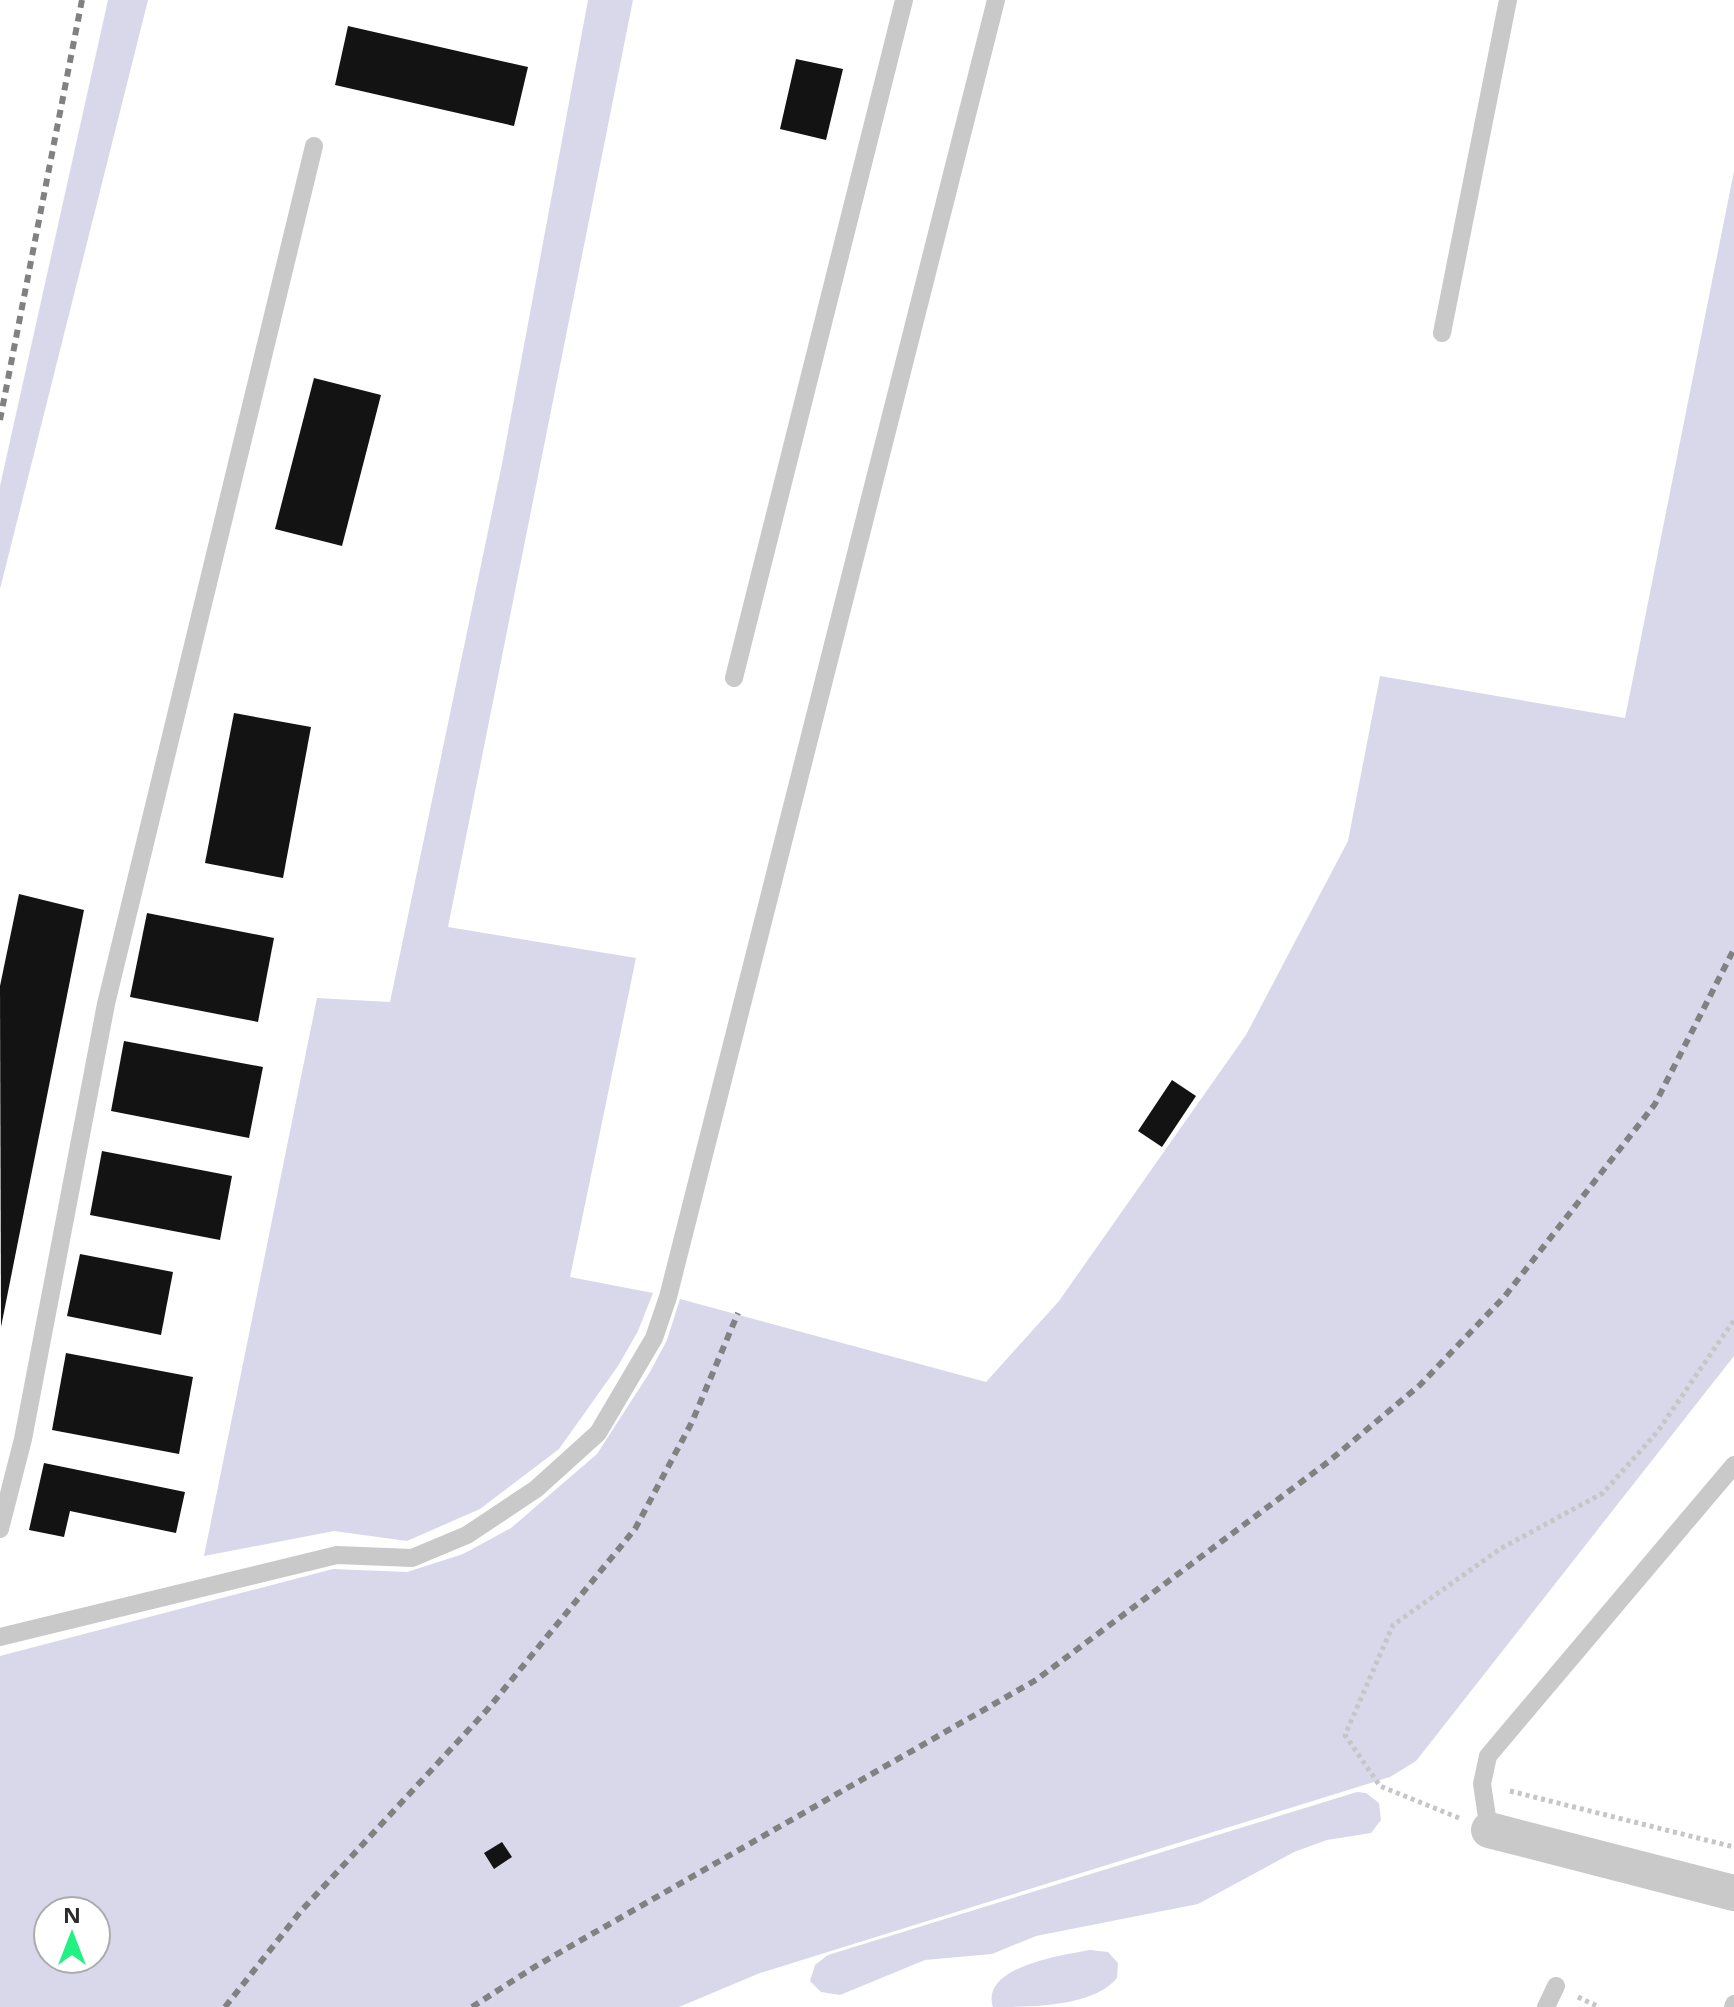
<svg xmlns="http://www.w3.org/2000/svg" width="1734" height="2007" font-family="'Open Sans',sans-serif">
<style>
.green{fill:#d9d8eb;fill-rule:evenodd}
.building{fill:#131313}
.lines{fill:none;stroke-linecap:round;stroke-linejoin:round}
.path{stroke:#c6c6c6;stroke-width:5;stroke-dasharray:4 4;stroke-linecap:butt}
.lane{stroke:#c9c9c9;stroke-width:18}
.street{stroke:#c9c9c9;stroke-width:36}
.rail{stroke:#818181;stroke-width:6;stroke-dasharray:8 6;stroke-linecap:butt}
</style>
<rect width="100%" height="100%" fill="#fff"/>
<g class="green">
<path d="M108,0H148L0,589V486Z"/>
<path d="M588,0H633L448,927L636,958L570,1277L653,1293L638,1331L618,1366L559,1449L480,1509L407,1541L334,1531L204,1556L317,998L390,1002L502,464Z"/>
<path d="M1734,171V1356L1416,1761L1390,1777L760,1973L679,2007H0V1656L333,1569L407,1572L463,1554L511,1528L597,1454L650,1372L667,1340L680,1299L986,1382L1059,1301L1246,1035L1348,841L1380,676L1625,718ZM48,1911H96V1959H48Z"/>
<path d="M1357,1792L1366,1793L1379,1803L1381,1820L1371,1833L1327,1840L1294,1852L1198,1904L1036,1936L992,1954L925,1960L840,1995L821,1992L810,1981L815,1965L828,1955Z"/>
<path d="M1090,1950L1108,1952L1118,1963L1117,1978C1093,2007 1031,2007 993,2007C980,1967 1062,1955 1090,1950Z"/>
</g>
<g class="building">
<path d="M348,26L528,67L514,126L335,85Z"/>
<path d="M796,59L843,69L826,140L780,129Z"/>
<path d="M314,378L381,395L342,546L275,529Z"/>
<path d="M234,713L311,727L283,878L205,863Z"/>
<path d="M19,894L84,910L1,1327L0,986Z"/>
<path d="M147,913L274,938L258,1022L130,997Z"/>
<path d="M124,1041L263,1067L249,1138L111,1111Z"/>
<path d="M1172,1080L1196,1096L1162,1147L1138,1131Z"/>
<path d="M102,1151L232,1176L220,1240L90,1215Z"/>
<path d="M80,1254L173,1272L161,1335L67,1316Z"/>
<path d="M66,1353L193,1377L179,1454L52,1430Z"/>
<path d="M44,1463L185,1492L176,1533L70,1511L64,1537L29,1530Z"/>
<path d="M502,1842L512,1857L494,1869L484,1853Z"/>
</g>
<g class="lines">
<g class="path">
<path d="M1510,1791L1734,1847"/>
<path d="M1459,1818L1380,1786L1345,1735L1393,1625L1500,1549L1603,1493L1658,1431L1734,1320"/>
<path d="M1578,1997L1599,2007"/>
</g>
<g class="lane">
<path d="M1442,333L1508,0"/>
<path d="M734,678L904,0"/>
<path d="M0,1529L23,1439L106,1004L314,146"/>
<path d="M0,1637L337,1555L412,1558L467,1535L536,1489L598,1433L654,1338L668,1297L996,0"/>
<path d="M1489,1830L1482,1784L1488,1756L1734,1465"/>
<path d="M1546,2007L1556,1986"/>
<path d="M1733,2007L1734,2004"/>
</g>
<path class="street" d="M1489,1830L1734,1893"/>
<g class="rail">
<path d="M0,420L82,0"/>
<path d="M225,2007L301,1911L487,1710L635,1529L692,1422L738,1313"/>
<path d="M472,2007L536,1966L1036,1680L1328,1462L1420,1385L1505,1296L1655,1104L1734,949"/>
</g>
</g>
<g transform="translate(72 1935)"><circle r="38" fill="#ffffff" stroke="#ababab" stroke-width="2"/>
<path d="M0-6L14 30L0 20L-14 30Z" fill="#21f183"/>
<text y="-12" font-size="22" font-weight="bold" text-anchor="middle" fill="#2c2c2c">N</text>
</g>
</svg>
